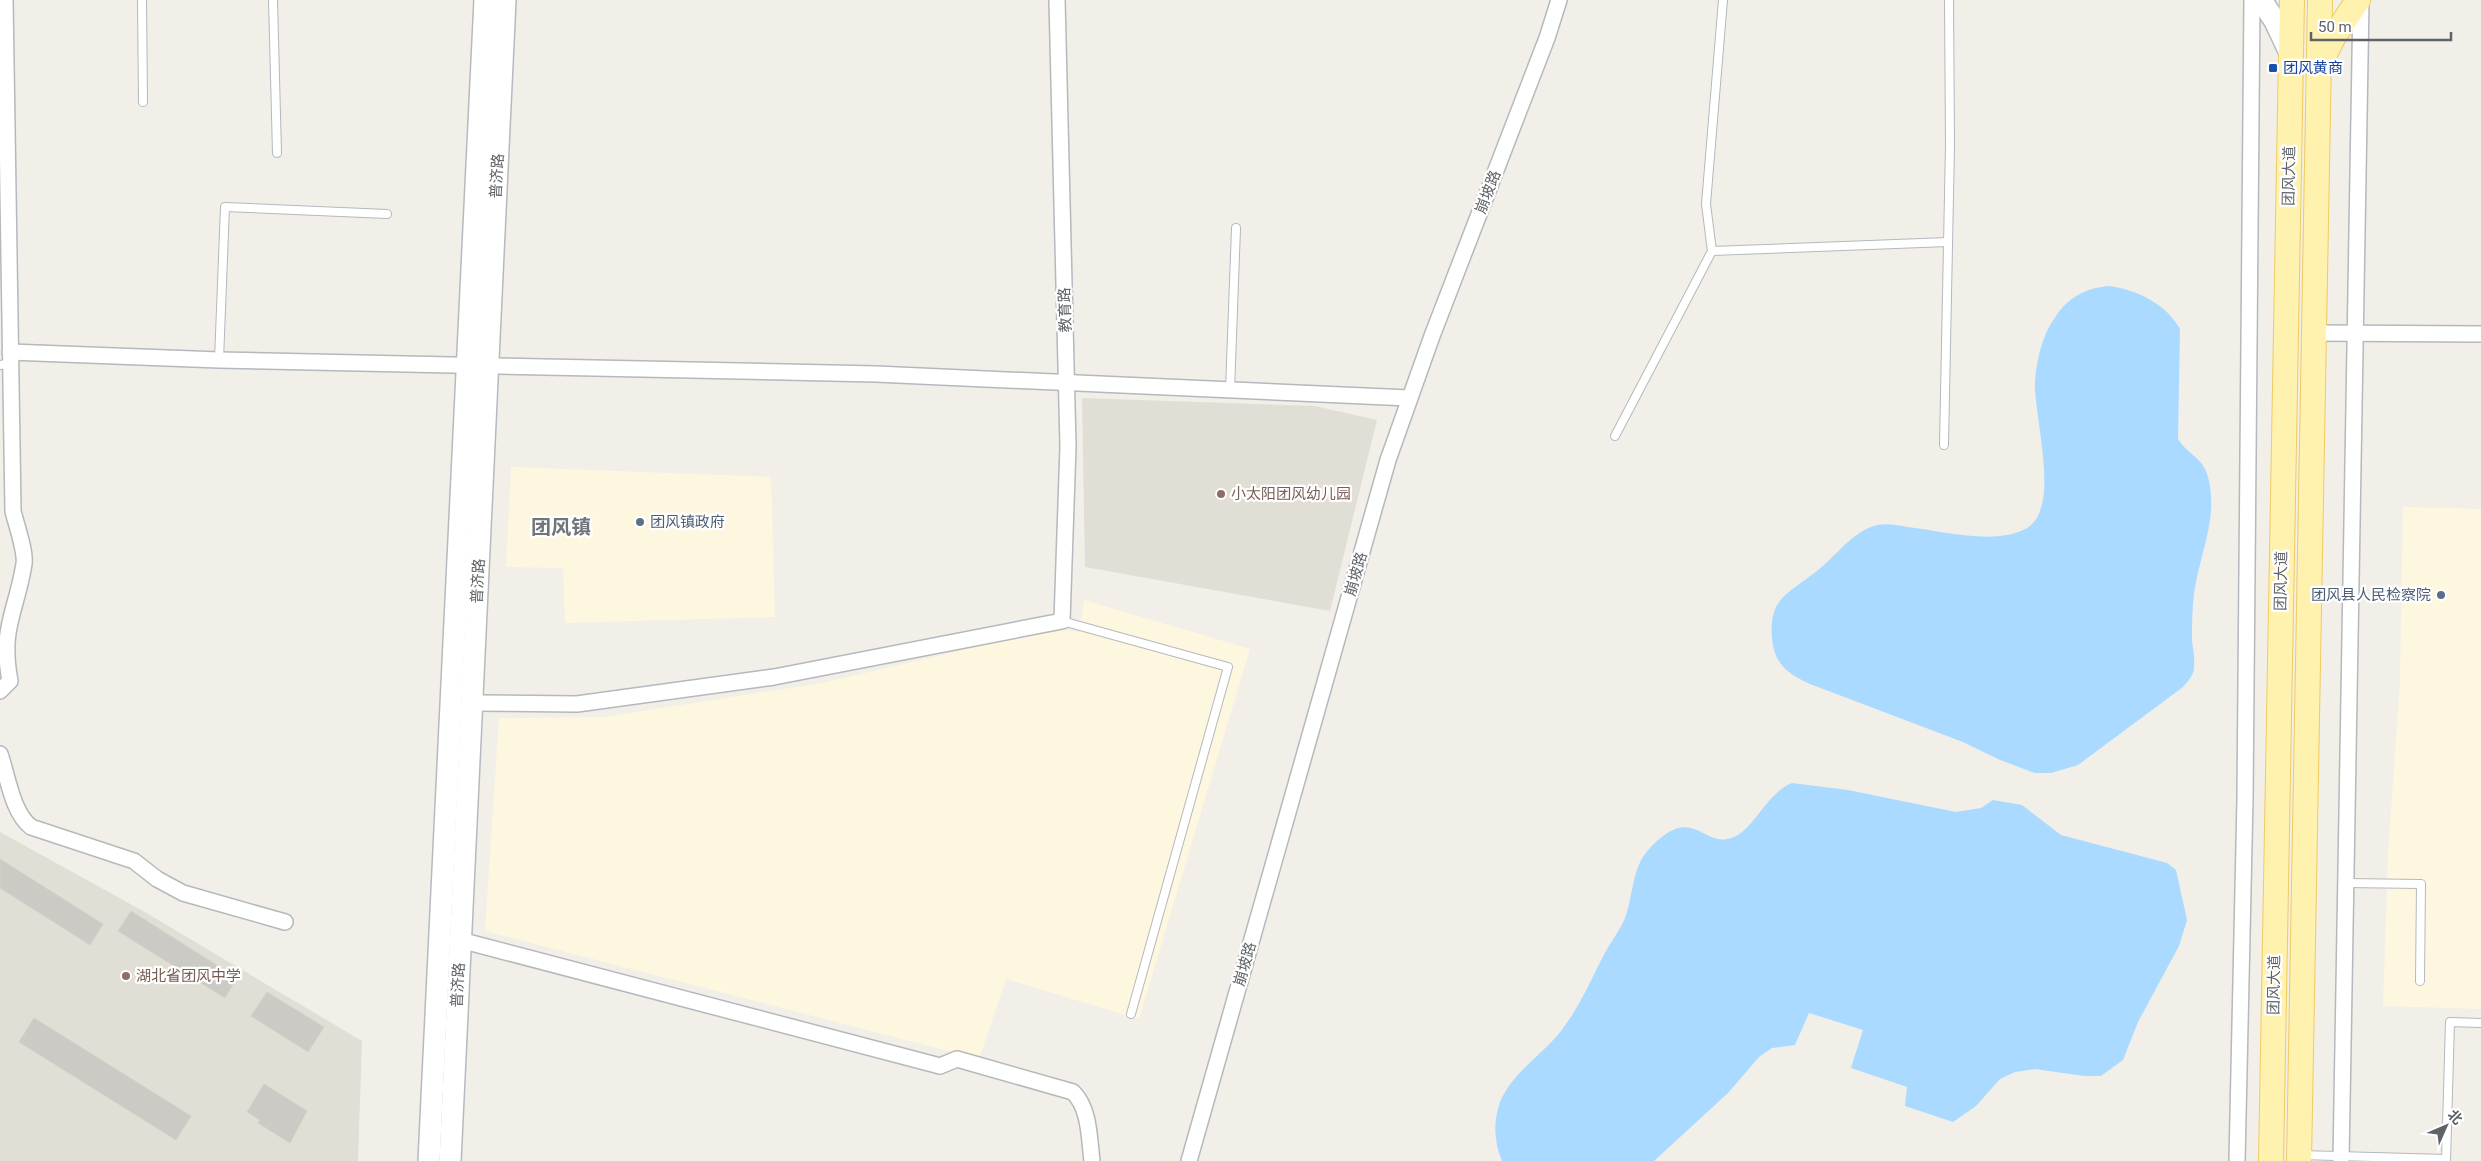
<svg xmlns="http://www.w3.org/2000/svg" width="2481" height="1161" font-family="Roboto,'Noto Sans SC',sans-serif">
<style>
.commercial{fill:#fef7e0}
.education{fill:#e1ded6}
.water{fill:#aadaff}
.building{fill:#cccac5;stroke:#d6d1c6}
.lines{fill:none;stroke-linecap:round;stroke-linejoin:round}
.lane-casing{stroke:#b5b8bc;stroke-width:10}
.street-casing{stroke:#b5b8bc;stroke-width:18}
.secondary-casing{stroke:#b6babf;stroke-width:24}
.primary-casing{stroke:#f2c960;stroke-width:26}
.lane{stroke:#fff;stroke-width:8}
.street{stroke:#fff;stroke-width:15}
.secondary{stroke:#fff;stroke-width:21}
.primary{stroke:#fff2af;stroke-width:24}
.transit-dot{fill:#1a4fb4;stroke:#fff;stroke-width:2}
.education-dot{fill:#8d6e63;stroke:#fff;stroke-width:2}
.service-dot{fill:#5c6f8a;stroke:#fff;stroke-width:2}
.labels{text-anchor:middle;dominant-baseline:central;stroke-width:4.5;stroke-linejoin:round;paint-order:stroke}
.transit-label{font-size:15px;fill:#164399;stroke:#fff;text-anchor:start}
.street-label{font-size:15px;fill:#5f6368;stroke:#fff}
.education-label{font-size:15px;fill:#785e54;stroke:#fff;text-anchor:start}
.service-label{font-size:15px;fill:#4e5e75;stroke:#fff;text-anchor:start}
.district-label{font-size:20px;font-weight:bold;fill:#70757a;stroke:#fff}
</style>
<rect width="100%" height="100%" fill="#f1efe8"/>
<g class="commercial">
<path d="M511,467L771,477L775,617L565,623L563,568L506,567Z"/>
<path d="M2403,507L2481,509V1009L2383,1006L2388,854L2400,681Z"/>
<path d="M1084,600L1250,649L1139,1019L1006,979L979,1059L485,931L499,718L605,717L822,683L1055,629L1079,632Z"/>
</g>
<g class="education">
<path d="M1082,398L1315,406L1377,420L1330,611L1085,567Z"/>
<path d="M0,832L143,911L362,1041L358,1161H0Z"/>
</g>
<g class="water">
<path d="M2109,286C2138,290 2166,304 2180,329L2178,439C2188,455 2203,457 2208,477C2219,518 2199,555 2194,594C2192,609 2192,626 2192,641C2193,649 2195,659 2194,667C2194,675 2188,681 2183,687L2078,765L2051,773H2035L2000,760L1963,742L1810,684C1788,674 1774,664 1772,638C1769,599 1786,595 1813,574C1833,560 1848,536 1871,527C1883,522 1896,525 1908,527C1942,531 1997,546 2027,528C2062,507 2033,415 2035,380C2037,359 2042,336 2054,319C2067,298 2085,288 2109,286Z"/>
<path d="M1792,783L1848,790L1956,812L1981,808L1993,800L2022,805L2061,835L2167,863L2176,870L2187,920L2179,946L2138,1022L2123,1060L2101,1076H2084L2035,1069L2015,1072L2000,1079L1976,1106L1953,1122L1905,1106L1907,1087L1851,1068L1863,1030L1809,1013L1795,1045L1772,1048L1759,1057L1728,1093L1654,1161H1502C1494,1142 1493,1122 1500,1102C1513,1070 1548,1052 1566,1024C1582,1002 1593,975 1606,951C1612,940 1620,930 1625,918C1634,894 1631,868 1650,848C1693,802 1703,848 1731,838C1754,831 1765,794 1792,783Z"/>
</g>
<g class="building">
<path d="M0,859L103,924L90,945L0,888Z"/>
<path d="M131,911L237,978L225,998L118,931Z"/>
<path d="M267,992L324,1027L308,1052L251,1016Z"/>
<path d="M34,1018L191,1116L176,1140L19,1042Z"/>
<path d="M264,1084L307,1111L290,1143L258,1123L260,1120L247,1112Z"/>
</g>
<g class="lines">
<g class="lane-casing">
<g id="lane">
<path d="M142,0L143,102"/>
<path d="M273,0L277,153"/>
<path d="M1712,251L1948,242"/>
<path d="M219,360L225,207L387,214"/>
<path d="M0,365L10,363"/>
<path d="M1230,390L1236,228"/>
<path d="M1615,436L1712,251L1706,204L1723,0"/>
<path d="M1944,445L1950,145L1949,0"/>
<path d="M1062,621L1228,667L1131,1014"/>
<path d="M2346,883L2421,884L2420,981"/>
<path d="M2301,1155L2446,1159"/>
<path d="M2446,1161L2450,1022L2481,1023"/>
</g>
</g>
<g class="street-casing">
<g id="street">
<path d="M2314,333L2481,334"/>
<path d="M10,352L219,360L876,374L1409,398"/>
<path d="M0,691L10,681C0,628 16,613 24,564C26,552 16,524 13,511L5,0"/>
<path d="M472,703L577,704L774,677L1062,621L1068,446L1057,0"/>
<path d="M0,754C8,777 12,812 31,827L134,861L157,879L183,893L285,922"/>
<path d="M460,940L940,1066L957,1059L1073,1092C1090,1109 1089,1138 1092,1161"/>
<path d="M1189,1161L1388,460L1432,336L1547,38L1559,0"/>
<path d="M2237,1161L2245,799L2252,0"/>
<path d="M2341,1161L2361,0"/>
</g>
</g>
<g class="secondary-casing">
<g id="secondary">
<path d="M2261,0L2275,21L2291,55"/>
<path d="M429,1161L485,0"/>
<path d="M450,1161L505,0"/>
</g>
</g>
<g class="primary-casing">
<g id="primary">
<path d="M2322,60L2333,38L2358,0"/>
<path d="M2271,1161L2292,0"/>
<path d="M2299,1161L2320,0"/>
</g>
</g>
<use href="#lane" class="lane"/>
<use href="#street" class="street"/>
<use href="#secondary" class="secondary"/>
<use href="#primary" class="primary"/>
</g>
<rect class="transit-dot" x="2268" y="63" width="10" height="10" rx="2.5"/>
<g class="education-dot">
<circle cx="1221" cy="494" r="5"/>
<circle cx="126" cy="976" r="5"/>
</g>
<g class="service-dot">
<circle cx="640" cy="522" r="5"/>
<circle cx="2441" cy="595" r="5"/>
</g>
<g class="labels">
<g class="transit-label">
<text x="2283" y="68">团风黄商</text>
</g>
<g class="street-label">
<text transform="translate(497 176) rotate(-87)">普济路</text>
<text transform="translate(2289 176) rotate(-89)">团风大道</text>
<text transform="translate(1488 192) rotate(-69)">崩坡路</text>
<text transform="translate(1065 310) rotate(-92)">教育路</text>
<text transform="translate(1356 574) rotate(-74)">崩坡路</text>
<text transform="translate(478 581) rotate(-87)">普济路</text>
<text transform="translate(2281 581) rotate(-89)">团风大道</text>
<text transform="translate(1245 964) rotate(-74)">崩坡路</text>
<text transform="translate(458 985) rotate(-87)">普济路</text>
<text transform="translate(2274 985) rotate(-89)">团风大道</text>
</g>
<g class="education-label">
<text x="1231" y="494">小太阳团风幼儿园</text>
<text x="136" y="976">湖北省团风中学</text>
</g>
<g class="service-label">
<text x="650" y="522">团风镇政府</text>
<text x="2431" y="595" text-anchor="end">团风县人民检察院</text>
</g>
<g class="district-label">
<text x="561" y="527">团风镇</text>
</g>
</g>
<g transform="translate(2446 1126) rotate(45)" stroke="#ffffff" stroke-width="4" paint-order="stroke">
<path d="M0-4L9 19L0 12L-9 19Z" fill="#5f6368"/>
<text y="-8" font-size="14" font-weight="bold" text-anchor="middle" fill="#5f6368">北</text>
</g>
<path d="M2311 32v8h140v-8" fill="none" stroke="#5f6368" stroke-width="2.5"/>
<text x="2318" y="32" font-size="15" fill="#5f6368" stroke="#ffffff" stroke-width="4" paint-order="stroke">50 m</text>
</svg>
